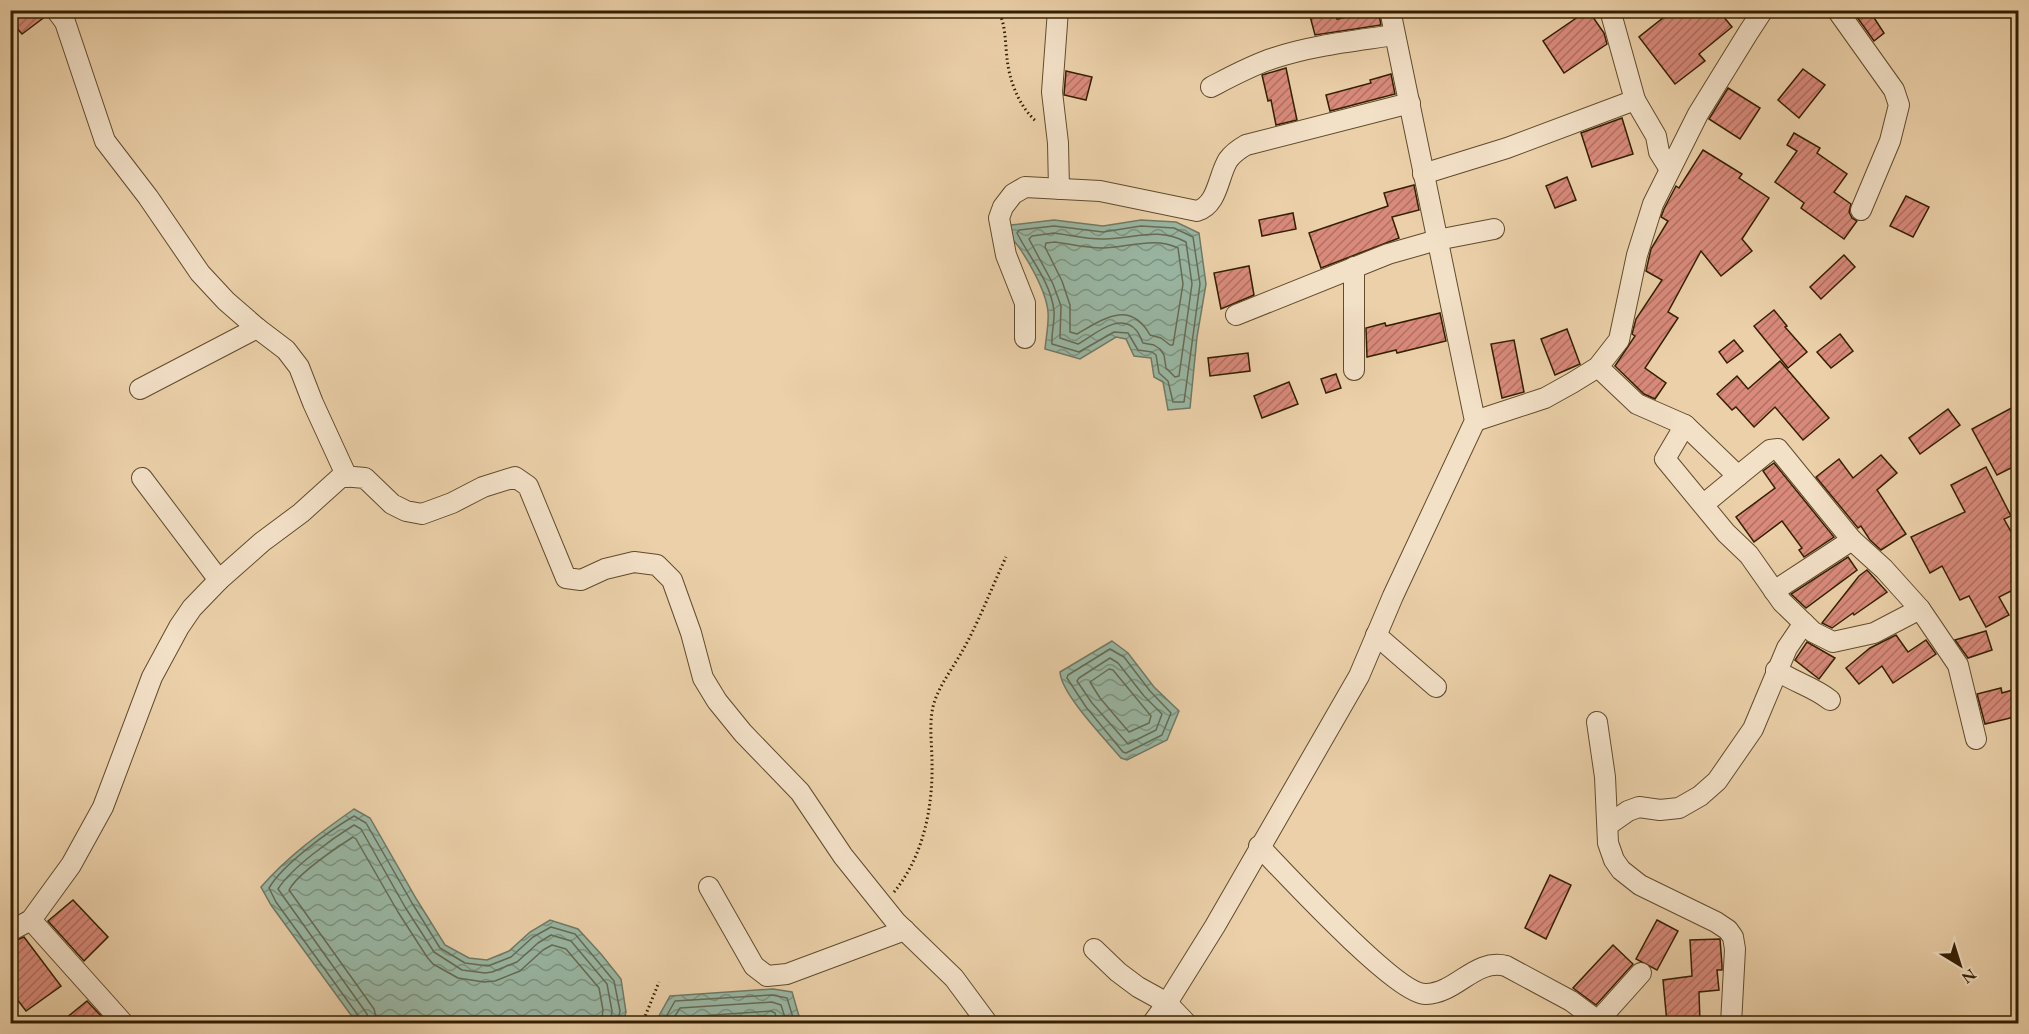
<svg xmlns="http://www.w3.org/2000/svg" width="2029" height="1034" font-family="'EB Garamond',serif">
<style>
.water{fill:url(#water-waves);stroke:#707a63;stroke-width:1.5}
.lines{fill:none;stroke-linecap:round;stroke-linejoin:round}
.shore{stroke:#666b53;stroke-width:1.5}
.building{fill:url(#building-hatch);stroke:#331f02;stroke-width:1.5}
.minor-casing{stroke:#614b2c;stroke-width:22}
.path{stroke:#331f02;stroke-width:3;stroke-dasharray:1.5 3;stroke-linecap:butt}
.minor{stroke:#f2e0c7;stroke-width:20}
</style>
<defs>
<pattern id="water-waves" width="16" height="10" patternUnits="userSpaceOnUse" patternTransform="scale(1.5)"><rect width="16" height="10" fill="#99b7a4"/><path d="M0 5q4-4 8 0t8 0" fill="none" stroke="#7d9483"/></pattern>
<pattern id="building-hatch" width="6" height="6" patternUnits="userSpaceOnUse" patternTransform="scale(1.5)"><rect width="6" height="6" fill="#d98a7b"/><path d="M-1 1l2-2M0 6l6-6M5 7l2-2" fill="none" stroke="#b17063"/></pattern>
</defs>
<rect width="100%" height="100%" fill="#ebd0a9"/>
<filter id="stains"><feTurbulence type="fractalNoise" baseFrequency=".00333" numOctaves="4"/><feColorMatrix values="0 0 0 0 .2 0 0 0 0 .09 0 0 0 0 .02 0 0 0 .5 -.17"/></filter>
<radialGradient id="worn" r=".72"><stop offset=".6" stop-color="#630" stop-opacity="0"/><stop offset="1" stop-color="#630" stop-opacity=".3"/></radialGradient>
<g class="water">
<path d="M1054,220L1103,226L1141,220L1176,222L1199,233L1206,284L1197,337L1190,408L1168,410L1163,382L1154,377L1151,358L1134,356L1126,339L1116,337L1080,359L1045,349C1046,337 1049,324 1048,312C1046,289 1023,249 1007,233L1011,225Z"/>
<path d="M1112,641L1128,653L1154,687L1179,711L1167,740L1127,760L1121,758C1106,740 1061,694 1060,672Z"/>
<path d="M354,809L370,818L417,900L445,945L469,958L487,960L509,951L530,932L550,920L578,929L601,954L621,979L626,1012L623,1023L358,1024L356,1022L271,905L261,887C288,856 320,833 354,809Z"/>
<path d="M773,989L792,992L801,1023H655L670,996Z"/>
</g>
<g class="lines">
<g class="shore">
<path d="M1054,226L1103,232L1141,226L1174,228L1193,237L1200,284L1184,402H1173L1168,381L1159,373L1156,355L1152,352L1138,350L1128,333L1114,332L1079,352L1052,344C1051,333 1055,322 1054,311C1051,282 1029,257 1017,233L1019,230Z"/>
<path d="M1054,233C1070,235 1086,239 1102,239C1132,240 1156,226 1186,242L1192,284L1179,376L1175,377L1166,368L1164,355L1160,349L1154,345L1143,343C1141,339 1139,333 1136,330C1119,311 1093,336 1078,344L1060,338L1061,306L1053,284L1029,239L1032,236Z"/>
<path d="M1055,242C1070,244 1087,248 1102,248C1127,248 1154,236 1178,248L1183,284L1173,345H1170L1161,338L1150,335C1130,299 1103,319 1077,334L1070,332V305L1062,281L1045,247L1046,243Z"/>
<path d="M1110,649L1124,657L1150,691L1171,713L1162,735L1126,753L1123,752L1086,707L1067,678L1068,675Z"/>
<path d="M1110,658L1118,663L1144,696L1162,714L1156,730L1128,744L1092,703L1077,681L1079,678Z"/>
<path d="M1109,669L1113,670L1151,716L1149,723L1129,732L1100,698L1090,682Z"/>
<path d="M361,1024L360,1018L276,902L269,888C283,864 329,831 354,816L366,823L412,903L440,948L465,963L488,966L511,957L533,937L551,927L575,934L614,981L620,1011L617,1024"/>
<path d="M369,1024L367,1014L278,889C291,868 333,838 354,825L361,829L405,907L434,952L462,970L485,973L492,972L517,962L538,943L551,935L571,941L607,984L612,1011L610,1024"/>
<path d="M378,1024L374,1009L289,890C298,873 336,848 353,837L356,839L398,912L427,957L433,964L458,978L484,982L495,981L520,971L543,950L552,945L566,949L599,988L603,1010L601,1024"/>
<path d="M662,1024L675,1001L772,995L787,998L795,1024"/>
<path d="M670,1024L680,1008L772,1002L781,1005L787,1024"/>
<path d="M680,1024L685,1017L771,1011L775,1013L778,1024"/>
</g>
</g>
<g class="building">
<path d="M10,10H44L46,16L22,34L10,20Z"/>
<path d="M1331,10H1335L1337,19L1378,10L1381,25L1315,35L1310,16Z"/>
<path d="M1588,10L1604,33L1607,44L1564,73L1543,41Z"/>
<path d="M1673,10H1718L1732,27L1699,54L1705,61L1675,84L1639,37Z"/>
<path d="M1852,10H1869L1884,33L1874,41Z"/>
<path d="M1286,68L1297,120L1276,125L1271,100L1268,101L1262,75Z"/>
<path d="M1803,69L1825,85L1799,118L1778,100Z"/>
<path d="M1066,71L1092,77L1086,100L1064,95Z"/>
<path d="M1391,74L1395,94L1330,111L1326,95L1371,83L1370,80Z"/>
<path d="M1728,88L1760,108L1740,139L1709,119Z"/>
<path d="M1622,118L1633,154L1592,167L1581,133Z"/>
<path d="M1794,133L1820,148L1817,153L1847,174L1834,192L1851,204L1849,212L1852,218L1857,221L1844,239L1801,208L1804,203L1775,182L1797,151L1787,145Z"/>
<path d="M1703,150L1742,174L1739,178L1769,198L1742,239L1752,251L1721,276L1701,251L1668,312L1678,318L1645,368L1666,383L1655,399L1644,394L1615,366L1635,336L1632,334L1636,319L1662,280L1646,271L1651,249L1668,221L1661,217L1664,209L1676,186L1679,188Z"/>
<path d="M1567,177L1576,200L1555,208L1546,186Z"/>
<path d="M1414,185L1419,210L1392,217L1399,238L1321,268L1309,233L1388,206L1384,193Z"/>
<path d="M1906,196L1929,207L1913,237L1890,226Z"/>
<path d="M1293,213L1296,229L1262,236L1259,220Z"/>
<path d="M1844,255L1855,267L1821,299L1810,287Z"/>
<path d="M1249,266L1254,295L1221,309L1214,273Z"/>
<path d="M1774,310L1787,326L1785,327L1807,352L1788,368L1754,326Z"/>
<path d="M1440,313L1446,341L1397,353L1396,350L1367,357L1366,328L1385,323L1386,326Z"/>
<path d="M1567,329L1580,364L1555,375L1541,339Z"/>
<path d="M1840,334L1853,351L1831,368L1817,352Z"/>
<path d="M1514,340L1524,392L1502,398L1491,344Z"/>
<path d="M1734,340L1743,351L1727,363L1719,352Z"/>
<path d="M1248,353L1250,371L1210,376L1208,358Z"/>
<path d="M1780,361L1829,418L1803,440L1775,407L1754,427L1736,407L1732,410L1717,394L1737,376L1748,389Z"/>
<path d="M1336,374L1341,388L1326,393L1321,379Z"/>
<path d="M1289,382L1298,404L1262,418L1254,396Z"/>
<path d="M2019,404V464L1997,475L1972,429Z"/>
<path d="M1948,409L1960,425L1920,454L1909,438Z"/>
<path d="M1881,455L1897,473L1877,490L1906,534L1881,550L1870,540L1861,526L1858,528L1816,477L1839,459L1853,478Z"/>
<path d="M1774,463L1834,537L1804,557L1799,550L1802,548L1782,521L1754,542L1736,517L1775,488L1763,471Z"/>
<path d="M1986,467L2011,516L2004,519L2019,546V587L1999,597L2009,615L1986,627L1969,596L1960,600L1942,566L1930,573L1911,537L1965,512L1951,485Z"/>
<path d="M1848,557L1857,570L1806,608L1791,594Z"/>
<path d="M1867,570L1887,592L1854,615L1853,613L1832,628L1822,623L1859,576Z"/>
<path d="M1986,631L1992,650L1968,658L1955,640Z"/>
<path d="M1896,635L1908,652L1926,640L1936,654L1893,683L1882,666L1859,684L1846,668L1870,648Z"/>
<path d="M1807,642L1835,658L1819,679L1795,660Z"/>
<path d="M2001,688L2002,693L2019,688V716L1985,724L1977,694Z"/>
<path d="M1550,875L1571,885L1546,939L1525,928Z"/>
<path d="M73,900L108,937L84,961L48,921Z"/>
<path d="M1657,920L1678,931L1657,970L1636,959Z"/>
<path d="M24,937L61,986L26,1011L10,990V943Z"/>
<path d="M1720,939L1722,965V970H1717L1719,990L1699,992L1700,1023H1667L1663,980L1692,976L1690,940Z"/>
<path d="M1613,945L1633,964L1596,1005L1573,988Z"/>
<path d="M87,1001L102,1017L94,1023H60Z"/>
</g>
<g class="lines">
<g class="minor-casing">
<g id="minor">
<path d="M56,10L65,22L105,141L148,197L200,273L226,301L257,328L286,350L299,367L313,403L347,477"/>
<path d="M1058,10L1052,92L1058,143L1059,189"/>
<path d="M1610,10L1635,100L1656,136L1659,152L1669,168"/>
<path d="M1837,10L1894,90L1899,105L1890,141L1861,210"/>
<path d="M1211,87C1232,76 1252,65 1274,58C1313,45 1355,41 1394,35"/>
<path d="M1423,174L1507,148L1635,100"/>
<path d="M1354,267V370"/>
<path d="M1236,315L1388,254L1437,240L1494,229"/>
<path d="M1025,338V303L1006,255L999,218L1003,207L1013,194L1025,187L1100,191L1197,211C1218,205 1218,176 1228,160C1233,153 1239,149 1246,145L1410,103"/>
<path d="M1598,367L1637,404L1685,425L1665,459L1726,533L1749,555L1782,602L1813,632L1833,642L1874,633L1920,609L1958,665L1976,739"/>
<path d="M140,389L257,328"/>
<path d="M1475,421L1545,398L1572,383L1598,367L1619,340L1637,255L1653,204L1698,114L1748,33L1763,10"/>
<path d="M1685,425L1738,476L1704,504"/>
<path d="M1738,476L1770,450L1778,449L1852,540L1774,591"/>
<path d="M142,478L219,580"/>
<path d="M1852,540L1884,569L1920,609"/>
<path d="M1376,635L1436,687"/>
<path d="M1776,670C1794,682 1814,687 1830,700"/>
<path d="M1597,722L1605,777L1608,843L1614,860L1621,870L1640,885L1716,922L1728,930L1733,937L1735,949L1731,1024"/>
<path d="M1608,825L1628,811L1639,807L1660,810L1679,808L1700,796L1717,781L1753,729L1787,648L1804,623"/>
<path d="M1259,846C1284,872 1397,995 1426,994C1457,993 1475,958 1506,966L1571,1001L1602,1024"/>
<path d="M709,887L754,966L767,976L787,974L905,930"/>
<path d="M31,920L124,1024"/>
<path d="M10,931L31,920L71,865L103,807L152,677L179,627L192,608L219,580L262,542L301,513L342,476L365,478L392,504L406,511L422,514L452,503L483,487L515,477L528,486L566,578L581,580L605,569L634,562L657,565L672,580L691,633L703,678L717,701L743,733L800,792L843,856L896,922L954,978L988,1024"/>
<path d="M1094,949L1118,972L1138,987L1167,1003L1187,1024"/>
<path d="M1598,1021L1641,973"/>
<path d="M1152,1024L1167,1003L1215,926L1359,676L1393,596L1475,421L1390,10"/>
</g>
</g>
<g class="path">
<path d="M998,10C1006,25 1005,42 1007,58C1009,80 1019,107 1037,122"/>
<path d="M894,892C923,857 933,808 932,763C932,743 928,719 935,700C942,681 955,665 964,648C980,619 992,587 1006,557"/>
<path d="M642,1024L659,982"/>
</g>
<use href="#minor" class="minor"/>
</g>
<rect width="2029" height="1034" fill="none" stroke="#ebd0a9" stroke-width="36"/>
<rect x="12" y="12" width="2005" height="1010" fill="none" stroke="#331f02" stroke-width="3"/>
<rect x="18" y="18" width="1993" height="998" fill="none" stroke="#331f02" stroke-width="1.5"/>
<g transform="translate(1960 965) rotate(142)" stroke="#f2e0c7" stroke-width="4.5" paint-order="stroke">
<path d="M0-4.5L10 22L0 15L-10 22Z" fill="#331f02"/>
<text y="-9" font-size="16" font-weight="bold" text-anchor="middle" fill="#331f02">N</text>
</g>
<rect width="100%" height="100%" filter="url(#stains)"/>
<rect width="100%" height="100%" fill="url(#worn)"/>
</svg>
